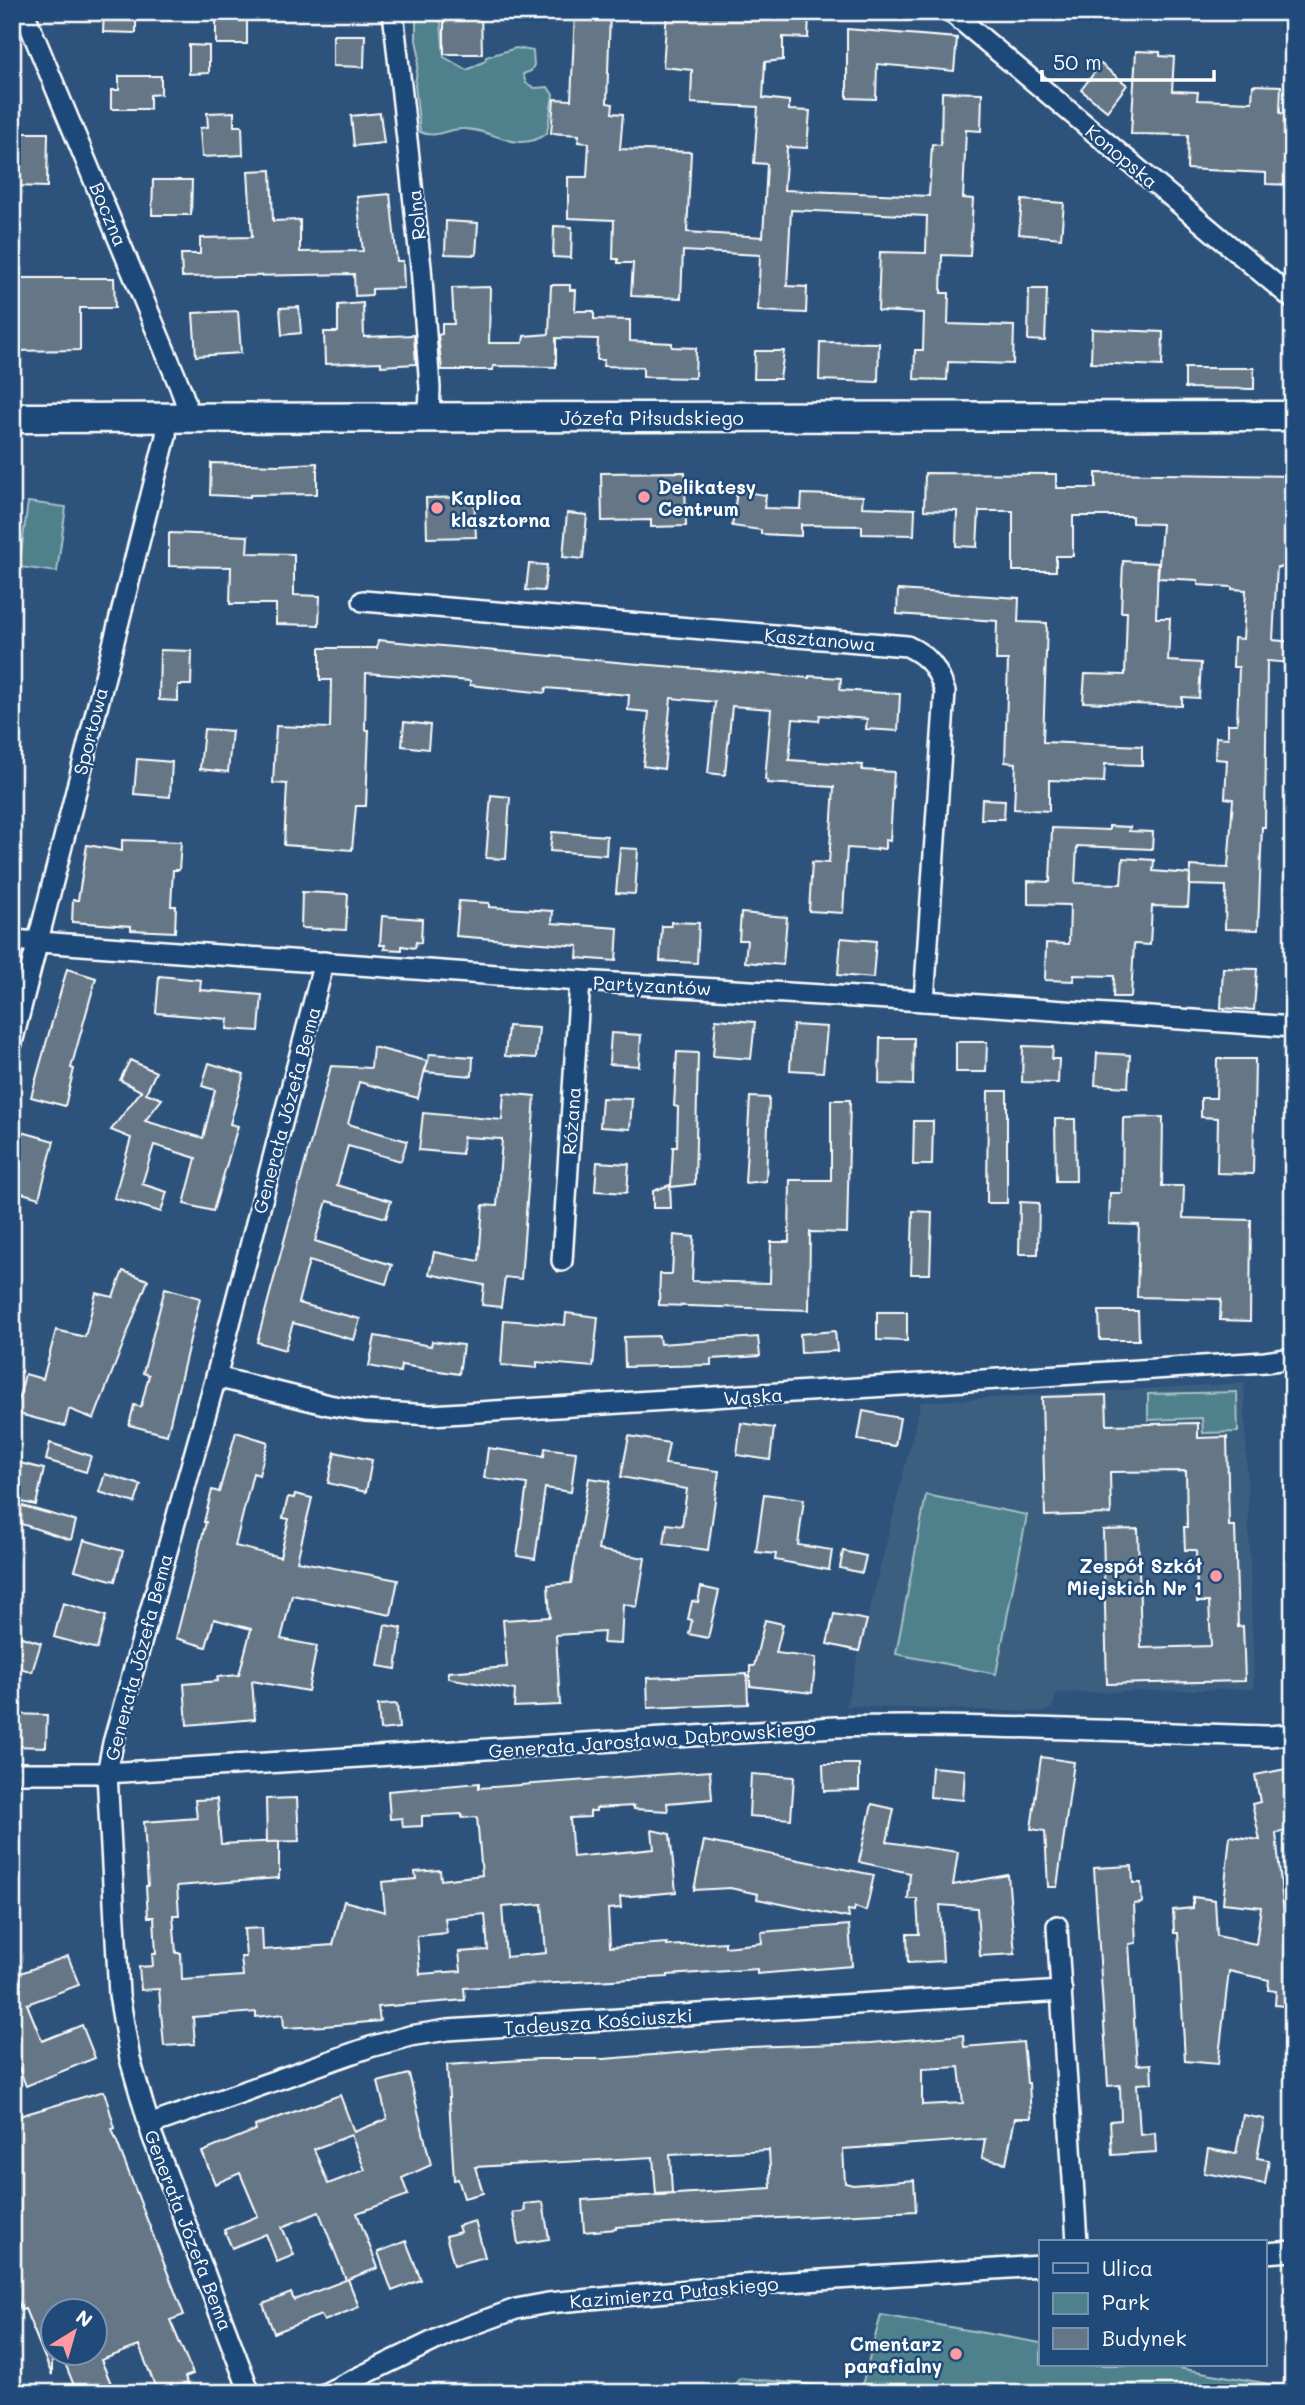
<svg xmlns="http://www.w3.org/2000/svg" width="1305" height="2405" font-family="Mali,sans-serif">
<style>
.built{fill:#3e5e7f}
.green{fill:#4f818c;stroke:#a7c0c6;stroke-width:2}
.building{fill:#657786;stroke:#fff;stroke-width:2;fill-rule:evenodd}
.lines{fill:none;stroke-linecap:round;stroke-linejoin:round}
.street-casing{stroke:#fff;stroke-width:24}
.secondary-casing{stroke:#fff;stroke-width:33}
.street{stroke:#1f4a7a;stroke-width:19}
.secondary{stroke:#1f4a7a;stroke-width:28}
.poi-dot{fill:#ff9aa2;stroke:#1f4a7a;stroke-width:2.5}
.labels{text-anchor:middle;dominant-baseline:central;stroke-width:5;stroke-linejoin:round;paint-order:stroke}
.street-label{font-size:19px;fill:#fff;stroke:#1f4a7a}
.poi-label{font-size:19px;font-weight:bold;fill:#fff;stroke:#1f4a7a;text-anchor:start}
</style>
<rect width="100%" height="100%" fill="#2d537c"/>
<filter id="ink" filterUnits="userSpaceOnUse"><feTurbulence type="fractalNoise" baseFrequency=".0143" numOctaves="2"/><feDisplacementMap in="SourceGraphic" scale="14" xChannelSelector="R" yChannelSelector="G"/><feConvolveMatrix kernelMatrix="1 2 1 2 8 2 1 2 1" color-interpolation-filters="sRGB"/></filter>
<g filter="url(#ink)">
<path class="built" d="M1244,1383L1254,1689L1057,1693L1052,1707L1045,1712L846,1706L921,1402Z"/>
<g class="green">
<path d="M416,17H432L441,22L444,57L467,70L485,61L486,57L516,48L533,51L534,65L531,71L523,74L526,83L535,88L548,87L553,95L547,133C516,156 494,128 462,129C445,129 436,139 420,132L415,85L419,55L416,40Z"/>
<path d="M28,502L66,507L57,572L19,567Z"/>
<path d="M1237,1392L1238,1432L1203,1433L1202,1418L1148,1420V1394Z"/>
<path d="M926,1495L1027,1515L996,1674L896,1654Z"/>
<path d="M881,2315L1041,2343V2365H1161L1293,2388V2393H727L740,2378L861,2389Z"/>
</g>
<g class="building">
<path d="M104,12H136V33L103,32Z"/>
<rect x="216" y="12" width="31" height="32"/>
<path d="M481,12L482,54H444V13Z"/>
<path d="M575,12H610L607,103L613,104L612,113L623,114L620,149L691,152L687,232L763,237L767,164L754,163L758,107L691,103L692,70L663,67L667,12L809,15L808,38L783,37V60L765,62L763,98L789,101V110L810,111L807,148L787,147L784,190L929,196L932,144L941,145L942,92L982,93L981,131L966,130L963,198L973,199L970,256L942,255L941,293H949L948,324L1014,326L1013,364L948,362L947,380L914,379L915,350H923L924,313L878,311L880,252L926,253L927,216L791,210L787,286L807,287L806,313L758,311L760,255L683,251L681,298L631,296L633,263H618V259H613L614,220L568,218V177H587L589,143L578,142L579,135L551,133L554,99L571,100Z"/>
<path d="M847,29L957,38L954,71L877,64L876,99L847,98Z"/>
<path d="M333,35H365L364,67L333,66Z"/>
<path d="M189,45L209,46V73L189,74Z"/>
<path d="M1136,51L1160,52V56L1174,57L1172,91L1198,92L1197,100L1252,102L1253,85L1281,86L1280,113L1293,114V185L1266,184V173L1187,169L1188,135L1131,134Z"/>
<path d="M1101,64L1127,85L1107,111L1081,90Z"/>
<path d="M119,76H161V94L150,95V109H111V90H119Z"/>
<path d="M234,112V126H242L243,155L202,157L200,128L208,127L207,113Z"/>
<path d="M380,113L384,143L354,146L351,116Z"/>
<path d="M15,133H48L47,187L14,186Z"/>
<path d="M271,170L273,221L300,220V252L363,251L357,197L390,194L397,261H403L404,288L372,289V295L355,296L354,274L182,277L181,254H200V238L252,237L248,171Z"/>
<path d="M153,180H192L191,215H152Z"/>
<path d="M1022,200L1064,203L1061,238L1019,234Z"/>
<path d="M446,221L478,223L476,255L445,254Z"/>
<path d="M554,226L572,227L571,258L553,257Z"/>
<path d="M12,278H114L115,308H80V350L12,351Z"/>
<path d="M551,285H570V290H576L575,311H594V319L630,320V341L672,343V347L696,348L695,378L643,377V367L603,366L604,360H597L598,339L556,338V367L493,366V370H442L438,335L442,334V324H454L452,288L490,287L489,343H523L524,336L549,334Z"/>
<path d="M1029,289H1047L1045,341L1028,340Z"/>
<path d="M363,303L364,337L414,335L416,364L381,366V362L325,364L324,332H338V305Z"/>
<path d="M299,307L301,333L282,335L280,308Z"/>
<path d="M238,311L241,353L196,356L193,313Z"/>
<path d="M1092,329L1163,332L1162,366L1091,363Z"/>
<path d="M820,342L879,343L878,382L819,380Z"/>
<path d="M755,351H784L780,379H754Z"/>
<path d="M1185,368H1254V389L1185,388Z"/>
<path d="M211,463L278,465L317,463V494L250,495V497L210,495Z"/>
<path d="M685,472L686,526L651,527V520L602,521L601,473Z"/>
<path d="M925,473L1056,474V488H1096V473L1293,476V568L1277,567L1273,640L1293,642V663L1267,661L1265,827H1262L1258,930L1225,929L1226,886L1190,885V866L1228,868L1233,799L1225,798L1227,760L1215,759L1216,737L1228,738V724H1237L1239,667H1233L1234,638L1243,639L1246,590L1232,589V587L1198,585V580L1158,578L1162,524L1132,523V516H1073V556H1056V571H1013V511H979L977,547L956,546L957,511L924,510Z"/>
<path d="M737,491L766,495L764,508L801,509L802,494L863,496L862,507L915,509L914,535L862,534V526L801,525V523V536L761,534V530L732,526Z"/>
<path d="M474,497L476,537L427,538L426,498Z"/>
<path d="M567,513L587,515L583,559L563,557Z"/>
<path d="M169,533L248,536L247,553L294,554V595L320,596L319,625L276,624V604H230L231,567L169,566Z"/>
<path d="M1123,561L1158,563L1156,618H1170L1168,661L1201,663L1199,698L1182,697V706L1083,702L1085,674L1125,675L1127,612H1121Z"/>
<path d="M529,564L547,565L544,591L526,590Z"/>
<path d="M898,590L1019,598L1018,622L1047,623L1043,742L1142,746V765L1105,764L1104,782L1049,780V811L1014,809L1016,763L1005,762L1008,660H996L997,621L897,614Z"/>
<path d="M378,640L627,663L809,678V676L841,678L840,690L900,694L898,731L866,729L867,719L820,715L819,721L793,719L789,760L863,765L862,770L894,772L890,841L885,840V849L877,848V850L847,848L843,913L809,911L812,862L829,863L834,787L767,783L768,780H765L771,709L732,706L725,775L708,773L715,702L671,698L664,769L643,766L649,712L628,710L629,695L546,688L545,693L470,685V681L366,673L365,730H369L366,806H356L352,850L284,845L287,784L273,783L276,726L330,728L331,680H320V648H377Z"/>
<path d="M160,650L192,651L191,685H178V701L159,700Z"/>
<path d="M404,722L430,725L428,749L402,746Z"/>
<path d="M204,729L232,731L228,772L200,769Z"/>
<path d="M137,759L172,762L170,797L134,794Z"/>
<path d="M491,795L510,797L506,859L486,858Z"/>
<path d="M982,799L1005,800L1004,819H981Z"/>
<path d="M1109,826L1130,827L1129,831L1153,832L1152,849L1077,846L1075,883L1121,884L1123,858L1154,860L1153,871L1190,874L1188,907L1152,906L1150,945L1134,944L1131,997H1113L1114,976L1074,975V981L1045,980L1046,943L1069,944L1070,905L1028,904V881L1050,882L1052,828L1109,830Z"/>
<path d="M552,832L607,836L606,855L550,851Z"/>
<path d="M122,840L181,842L179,870H173L171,906H176L175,932L131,930V926L72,922L73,900H78L87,845L122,851Z"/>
<path d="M620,848L638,849L635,894L616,893Z"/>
<path d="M302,892L348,894L346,930L301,928Z"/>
<path d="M459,901L489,903V907L553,911L552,923L618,928L616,961L577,958L578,946L456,936Z"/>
<path d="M741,913L787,917L783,965L745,962L747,940H739Z"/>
<path d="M382,916L422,919L421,943L416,942L415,948L402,946V950L384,949L385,945H380Z"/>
<path d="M671,922L699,923L697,963L660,961L662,926H671Z"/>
<path d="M841,938L876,941L873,978L838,975Z"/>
<path d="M1223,968L1257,969L1254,1010L1221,1008Z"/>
<path d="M67,969L96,978L71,1068L74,1069L65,1106L31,1097Z"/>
<path d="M159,976L201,980L200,990L262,995L259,1031L227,1029L228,1019L156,1013Z"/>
<path d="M716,1019L755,1022L751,1059L713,1056Z"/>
<path d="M793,1025L827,1027L823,1072L790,1070Z"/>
<path d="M508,1026L539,1028L536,1058L505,1056Z"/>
<path d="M611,1033L641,1035L639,1066L609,1064Z"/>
<path d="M880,1038H914L913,1085L879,1084Z"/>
<path d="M956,1042H987L986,1072H956Z"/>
<path d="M1023,1046L1053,1047L1052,1059H1059L1058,1083L1022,1082Z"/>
<path d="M373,1047L427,1061L418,1098L359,1082L348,1124L407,1141L401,1161L348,1146L337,1185L391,1201L386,1218L327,1201L315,1241L392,1265L386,1284L309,1261L298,1303L360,1319L354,1340L293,1323L285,1350L257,1342L331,1066L371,1068Z"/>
<path d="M677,1052L698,1053L695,1184L671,1187L673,1147H677L678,1107L674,1106Z"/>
<path d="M1097,1053L1130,1055L1128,1087L1095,1085Z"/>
<path d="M430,1054L473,1057L472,1076L425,1072Z"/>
<path d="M1217,1059H1255L1253,1174L1217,1173L1218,1118L1201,1117V1098H1216Z"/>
<path d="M130,1060L156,1072L146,1093L162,1099L145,1121L203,1138L215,1090L202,1086L209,1063L244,1074L230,1124L238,1126L213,1211L184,1204L196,1158L154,1145L142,1184L167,1192L161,1212L114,1198L131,1138L111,1130L141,1091L120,1080Z"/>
<path d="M988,1091H1007V1203H987Z"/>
<path d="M504,1093L535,1096L521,1279L505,1277L501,1307L482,1305L484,1285L429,1274L434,1252L479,1261L483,1205L497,1206L502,1139L463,1137L462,1154L419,1150L423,1113L502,1120Z"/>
<path d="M750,1097L769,1098L766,1181L745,1183Z"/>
<path d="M602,1098L632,1099L630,1129L600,1127Z"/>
<path d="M831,1100H850L847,1233L810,1232L809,1310L659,1305L660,1274H672L674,1235L694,1237L692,1281L770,1283L771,1242H789L790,1180H831Z"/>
<path d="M1163,1117L1162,1186H1184L1183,1218L1251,1220L1250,1321L1220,1320L1221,1299L1137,1297L1139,1225L1109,1224L1110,1193H1122L1123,1118Z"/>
<path d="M1055,1119H1075L1076,1181H1056Z"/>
<path d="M914,1121H933L932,1165H913Z"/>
<path d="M22,1132L54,1141L39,1198L12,1190V1170Z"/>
<path d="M597,1162L629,1164L627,1193L595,1191Z"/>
<path d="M670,1185L671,1208H653V1191Z"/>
<path d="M1020,1202L1039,1203L1038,1254H1019Z"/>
<path d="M913,1211L932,1212L930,1274H911Z"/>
<path d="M123,1271L148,1280L94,1419L69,1409L65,1426L15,1413L25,1374L43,1379L56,1330L85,1337L96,1293L113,1297Z"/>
<path d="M165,1288L200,1298L167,1435L129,1425L134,1405L141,1407L149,1375L143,1373Z"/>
<path d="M1099,1311H1138L1139,1340H1100Z"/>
<path d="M877,1312H907V1341L877,1340Z"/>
<path d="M566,1313L598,1317L593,1367L537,1362V1368L501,1365L504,1320L565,1325Z"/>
<path d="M835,1331L837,1351L801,1353L800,1334Z"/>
<path d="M375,1336L431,1346L432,1341L463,1345L459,1374L401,1365L400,1372L369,1366Z"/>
<path d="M659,1336L660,1344L758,1337L760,1356L711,1359V1365L625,1367L624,1337Z"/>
<path d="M1106,1395L1107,1425L1198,1423V1438L1227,1437L1229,1526H1235L1238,1627L1243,1626L1245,1681L1107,1684L1103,1530L1138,1529L1141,1648L1211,1646L1209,1602H1197L1196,1550H1185L1184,1527H1187L1186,1471L1110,1472L1111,1514L1045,1516L1042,1397Z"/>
<path d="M863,1411L900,1418L895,1446L858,1440Z"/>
<path d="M741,1423L774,1428L770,1460L737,1455Z"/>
<path d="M236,1432L268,1442L259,1475L253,1473L235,1546L280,1557L289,1519L283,1518L288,1497L294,1498L295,1494L312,1498L297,1561L398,1580L391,1615L292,1595L281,1639L317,1646L308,1691L252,1681L255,1719L187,1725L184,1684L218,1681L217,1677L239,1675L251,1629L214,1619L206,1647L176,1638L206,1522H204L212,1490L219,1492Z"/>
<path d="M629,1436L669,1443L665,1464L719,1471L708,1550L664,1544L667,1524L682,1526L687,1489L621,1477Z"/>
<path d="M50,1443L91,1456L86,1472L46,1460Z"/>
<path d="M488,1448L544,1456L545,1448L576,1452L571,1492L545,1488L535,1559L517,1556L527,1484L484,1478Z"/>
<path d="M335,1452L372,1460L366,1492L328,1483Z"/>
<path d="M12,1461L44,1469L36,1505L12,1500Z"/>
<path d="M105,1474L141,1485L135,1503L99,1492Z"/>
<path d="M589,1478L610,1481L598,1550L645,1558L637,1607L623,1604L621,1644L603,1643L604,1632L556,1635L560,1705L514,1707L515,1690L448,1678V1672L507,1667L503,1620L550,1617L548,1585L571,1583Z"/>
<path d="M764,1494L804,1499L798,1545L832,1550L829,1570L775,1560L776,1554L756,1552Z"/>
<path d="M12,1503L76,1521L71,1540L12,1521Z"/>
<path d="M84,1540L123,1551L115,1581L75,1570Z"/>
<path d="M843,1551L866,1556L862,1573L840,1568Z"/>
<path d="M701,1587L719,1591L708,1638L689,1634L692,1620L688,1619L692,1601L698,1602Z"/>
<path d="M63,1603L106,1616L97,1649L54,1637Z"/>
<path d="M834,1614L867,1620L859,1651L827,1644Z"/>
<path d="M765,1620L783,1624L776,1653L816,1658L812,1693L750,1686V1666H754Z"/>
<path d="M385,1625L402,1628L396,1669L378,1666Z"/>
<path d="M12,1634L41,1643L32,1672L12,1665Z"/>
<path d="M747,1674L748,1704L648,1708L647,1678Z"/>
<path d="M397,1704L399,1728L380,1730L378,1705Z"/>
<path d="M12,1714L47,1715L46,1747L12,1746Z"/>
<path d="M1041,1757L1074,1762L1057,1887H1048L1045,1831L1031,1829Z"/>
<path d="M823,1764H859V1790L824,1791Z"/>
<path d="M932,1767L965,1770L963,1800L930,1797Z"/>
<path d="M1286,1769L1293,1806V1830L1276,1833L1285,1925L1293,1926V2007L1275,2005L1276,1991L1268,1990L1269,1980L1229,1971L1218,2064L1185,2061L1178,1933H1174L1173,1910L1193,1908V1897L1215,1900L1217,1936L1256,1944L1261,1907L1223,1903L1230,1836L1260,1840L1252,1804L1260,1802L1255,1775Z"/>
<path d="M710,1771L712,1799L667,1803L668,1811L634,1809V1806L596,1808V1811H590V1817L570,1818L573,1857L654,1849L652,1830L670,1834L676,1892L620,1897L621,1908L608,1909L610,1947L667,1943V1946L681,1945V1947L682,1945L725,1942V1947L762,1943L761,1932L849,1925L852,1966L757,1974V1969L668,1975V1977L464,1988L465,2000L378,2007L380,2021L324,2026L284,2028L283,2014L256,2017V2012L193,2017L195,2044L164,2046L159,1989L141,1990L139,1967L153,1966L152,1954H156L154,1917H148L146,1886H148L144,1822L197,1818L195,1800L217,1799L221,1844L279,1841V1878L177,1886L179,1915H173L176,1953H181L182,1980L243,1976L241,1957H246L244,1929L262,1928L263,1950L333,1945L344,1901L385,1912L382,1882L416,1879L415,1872L440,1870L441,1880L482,1875L477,1817L462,1818V1814L422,1816V1826L403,1827L402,1818L390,1819L388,1791L479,1783V1788ZM542,1904L546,1953L506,1957L502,1907ZM485,1914L488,1950L459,1952L461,1971L420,1974L417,1936L447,1933L445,1918Z"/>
<path d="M751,1774L794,1777L791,1819L749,1816Z"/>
<path d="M297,1798L299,1841L267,1842L266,1799Z"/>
<path d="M872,1804L894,1809L887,1842L958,1852L953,1885L1008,1875L1015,1954L980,1956L977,1908L940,1905L943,1961L908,1963L907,1934H919L917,1899H908L910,1873L859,1862Z"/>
<path d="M704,1841L874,1875L866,1911L855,1907L854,1911L848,1910L849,1918L757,1899L758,1894L730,1888L694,1890Z"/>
<path d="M1132,1866L1133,1883H1141L1142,1903L1134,1904L1136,1943L1129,1944L1137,2065L1151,2064L1152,2083L1137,2084L1140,2135L1155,2133L1156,2152L1112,2155L1110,2121L1121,2120L1120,2085L1108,2086L1094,1868Z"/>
<path d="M68,1956L79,1985L27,2004L42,2041L82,2025L95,2058L26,2086L12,2051V2036L18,2034L12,2020V1970L15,1975Z"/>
<path d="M963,2035L964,2047L1023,2042L1027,2083H1029L1031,2118H1015L1006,2163L982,2158L985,2139L843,2149L845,2183L853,2185L914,2180L916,2211L702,2222L616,2227V2229L584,2232L582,2200L771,2188L769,2150L670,2155L672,2193L656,2194L653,2157L475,2167L483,2193L464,2198L458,2179L454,2180L447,2065L539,2059H604L750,2047L871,2043ZM959,2067L963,2103L922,2105V2069Z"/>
<path d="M409,2074L431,2165L402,2178L408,2195L357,2213L378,2268L348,2279L359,2307L324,2321L321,2315L274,2333L263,2304L291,2293L294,2300L346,2280L319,2212L282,2227L294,2255L277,2262L266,2234L232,2248L224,2230L258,2216L240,2173L215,2184L202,2152L256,2130L255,2126L340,2095L354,2132L387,2119L378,2082ZM351,2135L365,2170L328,2184L314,2149Z"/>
<path d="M104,2091L115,2128L112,2129L184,2315L170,2320L193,2374L185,2377L192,2393H158L139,2346L101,2360L115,2393H77L61,2353H94V2311H52V2375L25,2309L21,2310L12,2284V2118Z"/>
<path d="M1243,2115L1264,2119L1257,2158L1269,2160L1265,2184L1204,2173L1208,2149L1236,2154Z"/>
<path d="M543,2202L549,2239L518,2244L513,2213L525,2211L524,2204Z"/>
<path d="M475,2221L485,2257L454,2265L446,2236L460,2232L458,2226Z"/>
<path d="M406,2241L421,2280L392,2291L378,2252Z"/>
</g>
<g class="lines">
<g class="street-casing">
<g id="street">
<path d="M24,12L180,387L185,401V418"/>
<path d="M393,12L421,267L430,388L429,418"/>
<path d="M951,12L1293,299"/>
<path d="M363,601L907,646C929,656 938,669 945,692L924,1001"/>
<path d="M12,940L580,981L924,1001L1293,1027"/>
<path d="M12,1043L166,436L167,418"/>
<path d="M562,1261L580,981"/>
<path d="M216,1377L329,1405L365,1411L431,1415L1265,1362L1293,1358"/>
<path d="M12,1773H107L835,1727C979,1723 1124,1732 1269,1736L1293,1734"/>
<path d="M1057,1926L1077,2242"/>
<path d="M149,2125L370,2047L410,2036L447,2030L1062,1991"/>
<path d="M1265,2253L1293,2251"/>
<path d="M250,2393L152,2135L130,2059L119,1995L107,1773L113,1743L216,1377L324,962"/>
<path d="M326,2393L450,2333L516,2309L548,2303L743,2285L1041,2266"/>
</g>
</g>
<g class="secondary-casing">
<path id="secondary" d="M12,418L1293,416"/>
</g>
<use href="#street" class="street"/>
<use href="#secondary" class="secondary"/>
</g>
</g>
<g class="poi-dot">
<circle cx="644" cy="497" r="7"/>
<circle cx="437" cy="508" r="7"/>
<circle cx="1216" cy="1576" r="7"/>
<circle cx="956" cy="2354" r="7"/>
</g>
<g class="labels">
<g class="street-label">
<text transform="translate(1122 156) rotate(40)">Konopska</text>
<text transform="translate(109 214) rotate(67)">Boczna</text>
<text transform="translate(416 215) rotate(-96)">Rolna</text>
<text x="652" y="417">Józefa Piłsudskiego</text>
<text transform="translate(820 639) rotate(5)">Kasztanowa</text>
<text transform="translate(90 731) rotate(-76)">Sportowa</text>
<text transform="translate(652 985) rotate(3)">Partyzantów</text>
<text transform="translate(286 1110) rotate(-75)">Generała Józefa Bema</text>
<text transform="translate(571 1121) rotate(-86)">Różana</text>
<text transform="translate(753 1396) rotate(-4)">Wąska</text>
<text transform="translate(138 1657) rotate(-75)">Generała Józefa Bema</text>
<text transform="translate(652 1739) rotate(-4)">Generała Jarosława Dąbrowskiego</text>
<text transform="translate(598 2021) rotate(-4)">Tadeusza Kościuszki</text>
<text transform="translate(189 2230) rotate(69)">Generała Józefa Bema</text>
<text transform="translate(674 2292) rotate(-5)">Kazimierza Pułaskiego</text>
</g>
<g class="poi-label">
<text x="658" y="486">Delikatesy<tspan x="658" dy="22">Centrum</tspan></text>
<text x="451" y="497">Kaplica<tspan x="451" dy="22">klasztorna</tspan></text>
<text x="1202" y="1565" text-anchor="end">Zespół Szkół<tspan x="1202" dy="22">Miejskich Nr 1</tspan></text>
<text x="942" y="2343" text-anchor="end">Cmentarz<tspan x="942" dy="22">parafialny</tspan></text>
</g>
</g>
<rect width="1305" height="2405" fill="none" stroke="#1f4a7a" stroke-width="42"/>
<rect x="21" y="21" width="1263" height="2363" fill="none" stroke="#fff" stroke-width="2.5" filter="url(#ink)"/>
<rect x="1039" y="2240" width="228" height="126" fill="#1f4a7a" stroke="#7992af" stroke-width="2"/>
<rect x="1053" y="2263" width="35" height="10" fill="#1f4a7a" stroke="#7992af" stroke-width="2"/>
<text x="1102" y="2276" font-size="21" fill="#ffffff">Ulica</text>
<rect x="1053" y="2293" width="35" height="21" fill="#4f818c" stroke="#7992af" stroke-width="2"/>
<text x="1102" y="2310" font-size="21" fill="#ffffff">Park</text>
<rect x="1053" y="2328" width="35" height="21" fill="#657786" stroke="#7992af" stroke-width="2"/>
<text x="1102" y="2346" font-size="21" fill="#ffffff">Budynek</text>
<g transform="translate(74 2332) rotate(37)"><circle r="33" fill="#1f4a7a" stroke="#7992af" stroke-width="2"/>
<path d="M0-5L12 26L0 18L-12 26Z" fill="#ff9aa2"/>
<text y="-10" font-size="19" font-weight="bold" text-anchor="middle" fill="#ffffff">N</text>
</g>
<path d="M1042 70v10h172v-10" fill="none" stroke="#ffffff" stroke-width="3.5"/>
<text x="1053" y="70" font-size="21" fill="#ffffff" stroke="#1f4a7a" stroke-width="5" paint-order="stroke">50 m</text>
</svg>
